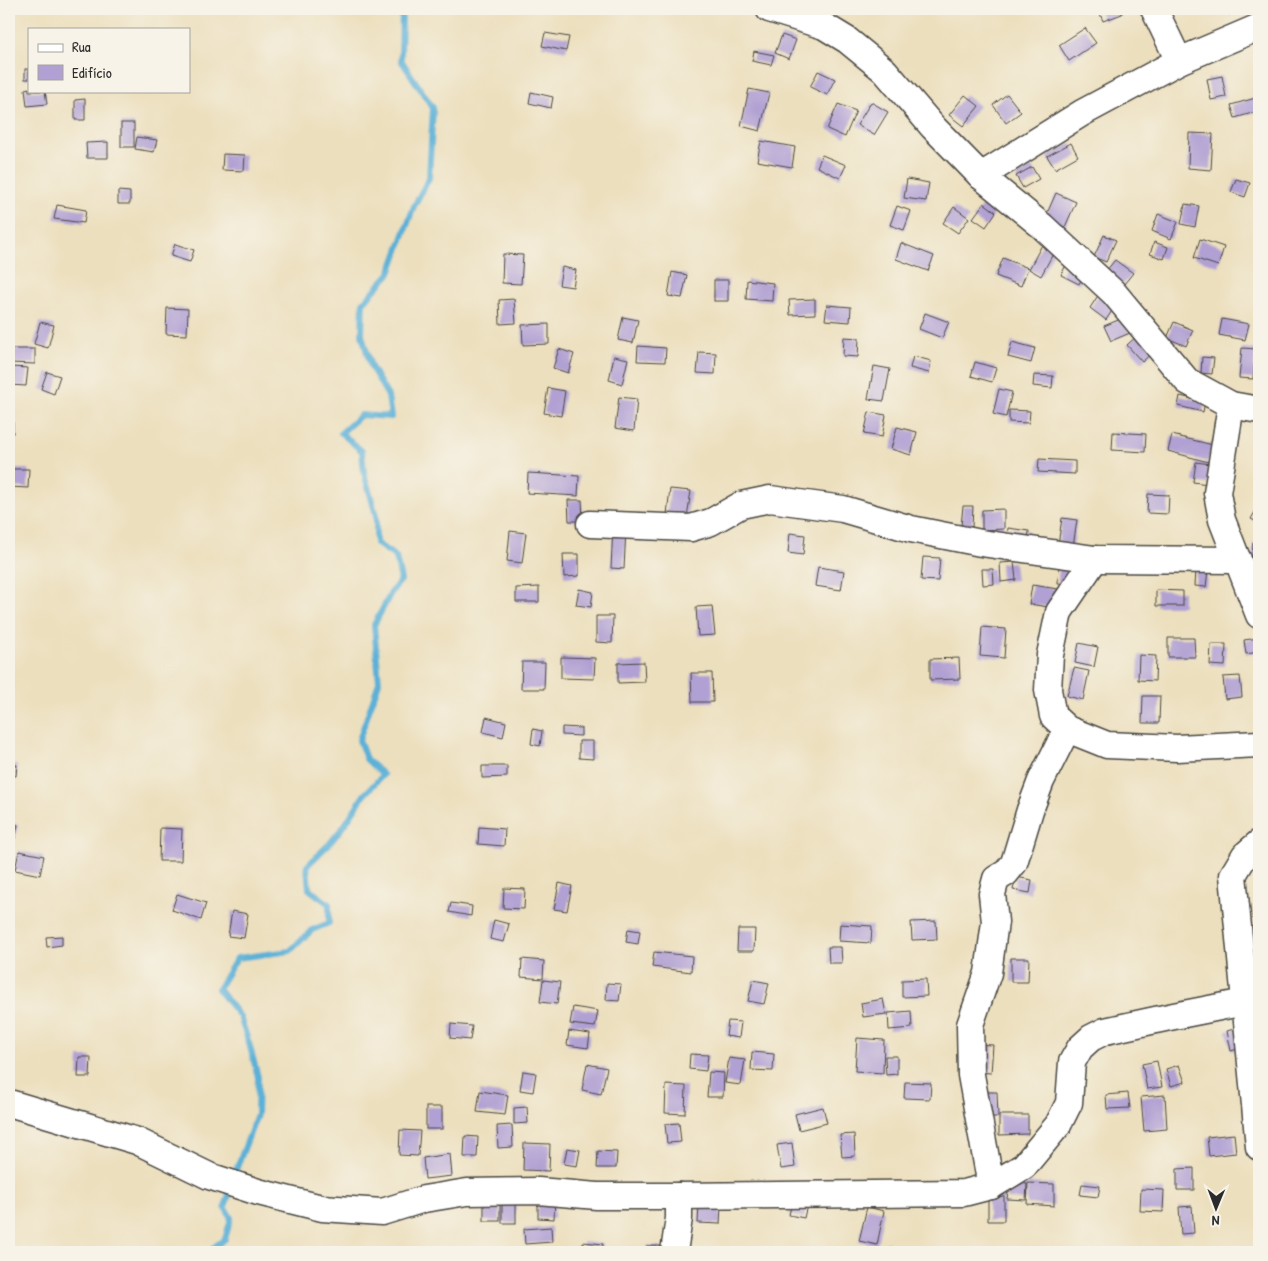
<svg xmlns="http://www.w3.org/2000/svg" width="1268" height="1261" font-family="'Patrick Hand',sans-serif">
<style>
.lines{fill:none;stroke-linecap:round;stroke-linejoin:round}
.stream{stroke:#5bb1d7;stroke-width:6}
.building{fill:#b1a0d3}
.street-casing{stroke:#484641;stroke-width:29}
.street{stroke:#fff;stroke-width:26}
</style>
<rect width="100%" height="100%" fill="#f7f3e8"/>
<filter id="ink" filterUnits="userSpaceOnUse"><feTurbulence type="fractalNoise" baseFrequency=".02" numOctaves="2"/><feDisplacementMap in="SourceGraphic" scale="10" xChannelSelector="R" yChannelSelector="G"/><feConvolveMatrix kernelMatrix="1 2 1 2 8 2 1 2 1" color-interpolation-filters="sRGB"/></filter>
<filter id="wash" filterUnits="userSpaceOnUse"><feTurbulence type="fractalNoise" baseFrequency=".0096" numOctaves="4" result="noise"/><feDisplacementMap in="SourceGraphic" scale="20" xChannelSelector="R" yChannelSelector="G"/><feGaussianBlur stdDeviation="1.12" result="paint"/><feColorMatrix in="noise" values="0 0 0 0 0 0 0 0 0 0 0 0 0 0 0 0 0 1.4 0 .05"/><feComposite in="paint" operator="in"/></filter>
<g filter="url(#wash)">
<rect width="100%" height="100%" fill="#ecdfbd"/>
<g class="lines">
<g class="stream">
<path d="M233,1178L257,1115L258,1077L249,1043L240,1017L218,989L237,958L290,951L312,930L329,923V904L309,889L307,866L330,843L346,823L364,795L383,775L366,759L359,740L379,682L374,625L392,591L401,580L396,557L376,543V515L364,473L362,451L341,433L361,415L391,417L388,396L371,367L362,335L363,303L390,273L414,206L429,178L433,108L401,60L402,9"/>
<path d="M207,1252L225,1239L231,1218L225,1207L231,1188"/>
</g>
</g>
<g id="blocks">
<g class="building">
<path d="M1098,9H1121L1122,14L1103,21Z"/>
<path d="M1226,9H1244L1229,15Z"/>
<path d="M1085,28L1096,43L1069,61L1059,45Z"/>
<path d="M545,33L569,37L566,51L542,46Z"/>
<path d="M782,35L796,40L789,59L775,53Z"/>
<path d="M754,51L774,55L771,65L752,61Z"/>
<rect x="25" y="69" width="4" height="10"/>
<path d="M818,71L835,79L827,95L810,87Z"/>
<path d="M1222,76L1226,97L1211,100L1207,79Z"/>
<path d="M29,88V91H45L47,104L27,106L25,89Z"/>
<path d="M749,89L769,93L760,131L741,126Z"/>
<path d="M531,92L553,97L551,108L529,103Z"/>
<path d="M1007,94L1021,112L1006,123L993,105Z"/>
<path d="M965,95L979,106L963,126L949,115Z"/>
<path d="M1259,97V111L1235,118L1231,105Z"/>
<path d="M85,99V120H75V100Z"/>
<path d="M871,102L888,112L874,135L857,125Z"/>
<path d="M838,104L856,111L845,137L827,129Z"/>
<rect x="121" y="123" width="13" height="24"/>
<path d="M1189,133L1213,134L1211,170L1188,168Z"/>
<path d="M137,137L157,140L154,152L135,149Z"/>
<path d="M761,141L795,147L792,167L757,161Z"/>
<path d="M108,142V158H87L86,143Z"/>
<path d="M1071,143L1078,156L1055,169L1047,156Z"/>
<path d="M223,154L245,155L244,171L222,170Z"/>
<path d="M822,155L846,165L840,178L817,167Z"/>
<path d="M1032,167L1039,179L1023,188L1016,176Z"/>
<path d="M907,179L929,183L926,201L904,198Z"/>
<path d="M1236,179L1250,183L1245,197L1231,192Z"/>
<path d="M118,191L130,192V204H118Z"/>
<path d="M1056,193L1076,202L1065,227L1045,218Z"/>
<path d="M984,203L996,212L986,227L973,218Z"/>
<path d="M1185,204L1199,206L1195,227L1181,224Z"/>
<path d="M57,205L86,210L84,223L54,219Z"/>
<path d="M897,206L911,211L904,230L890,225Z"/>
<path d="M954,207L969,218L958,233L943,223Z"/>
<path d="M1158,214L1178,222L1171,239L1152,231Z"/>
<path d="M1104,235L1116,240L1106,262L1094,257Z"/>
<path d="M1200,239L1224,247L1218,266L1194,258Z"/>
<path d="M1154,242L1168,247L1164,259L1150,254Z"/>
<path d="M901,243L934,256L928,271L896,259Z"/>
<path d="M1043,243L1055,250L1041,276L1029,269Z"/>
<path d="M175,244L194,250L190,262L171,256Z"/>
<path d="M503,254L523,255L521,284L502,283Z"/>
<path d="M1003,258L1028,268L1021,286L996,276Z"/>
<path d="M1115,260L1133,273L1120,289L1102,276Z"/>
<path d="M1068,261L1086,270L1079,284L1061,275Z"/>
<path d="M562,267L576,270L573,287L559,285Z"/>
<path d="M672,272L687,275L682,298L668,296Z"/>
<rect x="714" y="280" width="14" height="21"/>
<path d="M747,280L773,283L772,301L746,299Z"/>
<path d="M1099,294L1115,306L1106,320L1090,308Z"/>
<path d="M514,299L516,323L500,324L499,300Z"/>
<path d="M815,299V314L790,315L789,300Z"/>
<path d="M827,305L851,307L850,322L825,320Z"/>
<path d="M167,308L188,309L187,335L166,334Z"/>
<path d="M925,313L949,322L942,338L919,329Z"/>
<path d="M623,317L638,320L633,343L618,340Z"/>
<path d="M1123,318L1130,333L1111,341L1104,326Z"/>
<path d="M1222,319L1249,324L1245,340L1219,335Z"/>
<path d="M40,322L54,325L48,348L34,344Z"/>
<path d="M1174,322L1193,330L1186,346L1167,338Z"/>
<path d="M549,324V344L523,345L522,325Z"/>
<path d="M1139,334L1154,351L1142,362L1127,345Z"/>
<path d="M844,337L859,338L858,357L843,356Z"/>
<path d="M1012,342L1035,348L1031,363L1008,357Z"/>
<path d="M638,346L666,348L665,362L637,361Z"/>
<path d="M1242,348L1256,349L1253,379L1239,378Z"/>
<path d="M9,349H35V364L9,363Z"/>
<path d="M559,349L574,354L568,373L553,368Z"/>
<path d="M699,352L716,353L715,374L697,373Z"/>
<path d="M614,356L628,359L622,384L609,380Z"/>
<path d="M913,356L931,361L929,373L910,368Z"/>
<path d="M1202,357L1214,358L1212,374L1201,373Z"/>
<path d="M975,362L996,368L992,382L971,376Z"/>
<path d="M874,366L890,369L884,401L868,399Z"/>
<path d="M11,367L28,368L26,386L10,385Z"/>
<path d="M47,372L60,376L54,394L41,389Z"/>
<path d="M1034,375L1053,376L1052,388L1033,386Z"/>
<path d="M548,388L565,391L561,416L544,413Z"/>
<path d="M999,389L1012,392L1006,417L993,414Z"/>
<path d="M1180,396L1205,402L1203,412L1178,406Z"/>
<path d="M619,397L637,399L634,431L615,428Z"/>
<path d="M1009,410L1030,411L1029,423L1009,422Z"/>
<path d="M869,412L886,415L882,437L864,434Z"/>
<rect x="9" y="419" width="4" height="14"/>
<path d="M897,427L917,432L911,455L891,449Z"/>
<path d="M1113,432L1146,434L1145,452L1112,450Z"/>
<path d="M1172,435L1213,445L1208,462L1168,451Z"/>
<path d="M1039,459L1075,461V474L1038,472Z"/>
<path d="M1196,462L1210,464L1208,484L1193,482Z"/>
<path d="M11,469H29L28,488L10,487Z"/>
<path d="M528,473L579,476L578,496L527,493Z"/>
<path d="M670,489L691,491L687,517L667,514Z"/>
<path d="M1148,494L1169,495L1168,514L1147,513Z"/>
<path d="M568,500H582L583,521H569Z"/>
<path d="M1259,505V523L1251,519Z"/>
<path d="M963,506H973L972,527L961,526Z"/>
<path d="M1004,509V529L982,530V510Z"/>
<path d="M1062,518L1077,520L1073,547L1058,545Z"/>
<path d="M613,527L626,528L624,569L611,568Z"/>
<path d="M1008,528L1029,531L1028,541L1007,537Z"/>
<path d="M510,531L526,533L522,563L507,561Z"/>
<path d="M790,533L805,535L803,555L788,553Z"/>
<path d="M1253,543H1259V567L1252,566Z"/>
<path d="M563,554H579V576L564,577Z"/>
<path d="M923,557L940,558L938,581L921,580Z"/>
<path d="M1014,562L1016,580L1001,582L1000,563Z"/>
<path d="M1059,564L1073,565L1072,584L1058,583Z"/>
<path d="M818,567L844,571L841,590L815,586Z"/>
<path d="M982,569H993L994,584L983,585Z"/>
<path d="M1196,569L1208,570L1206,587L1195,586Z"/>
<path d="M1032,585L1058,589L1055,608L1029,604Z"/>
<path d="M539,587V602H516V588Z"/>
<path d="M579,589L593,592L591,607L576,605Z"/>
<path d="M1156,590L1183,591V606H1156Z"/>
<path d="M712,606L715,635L698,636L696,607Z"/>
<path d="M596,616H613L612,643L596,642Z"/>
<path d="M982,627L1006,629L1004,658L980,656Z"/>
<path d="M1168,638H1194L1195,657H1168Z"/>
<path d="M1259,638V652L1246,654L1244,640Z"/>
<path d="M1079,643L1098,647L1094,667L1075,663Z"/>
<path d="M1211,644H1226L1225,666L1210,665Z"/>
<path d="M1139,655L1156,656L1155,681L1138,680Z"/>
<path d="M561,657L595,658L594,679L561,678Z"/>
<path d="M959,658L960,679L930,680V659Z"/>
<path d="M522,662H545L544,689H521Z"/>
<path d="M644,662L645,682L618,683V663Z"/>
<path d="M1074,668L1089,671L1083,700L1067,696Z"/>
<path d="M691,673H712L713,702H692Z"/>
<path d="M1240,676L1242,697L1225,699L1223,677Z"/>
<path d="M1143,696H1160L1159,723H1142Z"/>
<path d="M486,717L506,722L503,737L483,732Z"/>
<path d="M562,727L581,728V736L562,735Z"/>
<path d="M533,729L542,731L540,746L531,744Z"/>
<path d="M579,741H593V759L579,758Z"/>
<path d="M9,765H17L16,776L9,775Z"/>
<path d="M482,766H507V777L482,778Z"/>
<path d="M9,822L18,825L14,841L9,840Z"/>
<path d="M479,827L505,829L504,846L478,844Z"/>
<path d="M160,828L182,829L181,861H159Z"/>
<path d="M19,851L44,856L40,875L15,870Z"/>
<path d="M1016,877L1032,880L1030,893L1013,890Z"/>
<path d="M559,883L572,886L567,911L554,909Z"/>
<path d="M504,888L525,889L524,909L503,908Z"/>
<path d="M177,894L206,903L201,920L172,910Z"/>
<path d="M451,903L472,906L471,916L449,912Z"/>
<path d="M232,911L248,914L244,938L228,936Z"/>
<path d="M494,920L509,924L504,942L490,939Z"/>
<path d="M936,921L937,939L912,940L911,922Z"/>
<path d="M840,924L872,926L871,943L839,941Z"/>
<path d="M628,929L640,931L638,944L626,942Z"/>
<path d="M738,929H755L754,951H737Z"/>
<path d="M62,936V945L47,947L46,937Z"/>
<path d="M828,947H841L842,963H829Z"/>
<path d="M654,952L692,956L691,972L652,967Z"/>
<path d="M1011,958H1029L1028,982H1011Z"/>
<path d="M522,959L544,961L543,979L521,977Z"/>
<path d="M926,979L927,996L902,997V980Z"/>
<path d="M543,980L560,982L557,1004L540,1002Z"/>
<path d="M753,980L769,983L764,1004L748,1001Z"/>
<path d="M607,983L621,984L619,1001L606,1000Z"/>
<path d="M883,999L886,1014L863,1017L861,1003Z"/>
<path d="M573,1007L598,1011L595,1027L570,1024Z"/>
<path d="M911,1011L912,1028L889,1030L888,1013Z"/>
<path d="M728,1021L741,1022L739,1038L726,1036Z"/>
<path d="M451,1024L472,1026L470,1040L450,1038Z"/>
<path d="M1237,1028L1241,1048L1231,1051L1227,1031Z"/>
<path d="M569,1031L590,1034L588,1048L567,1045Z"/>
<path d="M857,1038L884,1040L883,1073L855,1071Z"/>
<path d="M975,1044L993,1045L991,1073L974,1072Z"/>
<path d="M752,1052L774,1054L773,1071L751,1070Z"/>
<path d="M690,1054L708,1055L706,1071L689,1069Z"/>
<path d="M885,1056H897V1074L886,1075Z"/>
<path d="M79,1057H91L90,1077H78Z"/>
<path d="M729,1058L745,1060L741,1085L725,1083Z"/>
<path d="M1157,1061L1162,1087L1147,1089L1142,1064Z"/>
<path d="M587,1064L607,1068L601,1094L582,1090Z"/>
<path d="M1179,1065L1185,1082L1171,1086L1166,1069Z"/>
<path d="M523,1071L536,1073L533,1092L520,1090Z"/>
<path d="M709,1072L724,1073L723,1097H707Z"/>
<path d="M905,1082L931,1083L930,1099L904,1098Z"/>
<path d="M666,1085L686,1086L685,1114L665,1113Z"/>
<path d="M480,1091L508,1095L505,1115L477,1112Z"/>
<path d="M983,1092H997L998,1117H983Z"/>
<path d="M1128,1093L1130,1108L1107,1109L1106,1095Z"/>
<path d="M1165,1095L1167,1129L1144,1131L1141,1097Z"/>
<rect x="426" y="1107" width="16" height="22"/>
<path d="M527,1107L528,1123L514,1124V1108Z"/>
<path d="M823,1107L827,1123L799,1130L795,1114Z"/>
<path d="M999,1115H1028V1134L999,1135Z"/>
<path d="M679,1123L681,1142L667,1143L665,1124Z"/>
<path d="M512,1125L513,1147L498,1148L497,1126Z"/>
<path d="M400,1130L420,1131L418,1156L399,1155Z"/>
<path d="M854,1134L855,1156L842,1157L840,1135Z"/>
<path d="M1234,1134L1236,1153L1209,1156L1207,1137Z"/>
<path d="M465,1136L478,1137L477,1157H464Z"/>
<path d="M524,1143L550,1144L549,1171L523,1170Z"/>
<path d="M792,1143L795,1167L781,1169L777,1145Z"/>
<path d="M567,1148L580,1150L577,1166L564,1164Z"/>
<path d="M598,1151L617,1152L616,1168H597Z"/>
<path d="M450,1154L452,1176L425,1179L423,1158Z"/>
<path d="M1194,1168V1190H1177V1169Z"/>
<path d="M1009,1183L1027,1184L1026,1200L1007,1199Z"/>
<path d="M1028,1183L1054,1184V1206L1027,1204Z"/>
<path d="M1082,1184L1100,1186L1098,1197L1080,1195Z"/>
<path d="M1141,1189L1164,1190L1163,1212L1140,1211Z"/>
<path d="M988,1195L1004,1196V1221H988Z"/>
<path d="M538,1197H555L554,1219L538,1218Z"/>
<rect x="484" y="1198" width="16" height="23"/>
<rect x="502" y="1202" width="14" height="21"/>
<path d="M792,1202L807,1205L804,1218L789,1215Z"/>
<path d="M699,1204L721,1205L720,1224L698,1223Z"/>
<path d="M1192,1206L1194,1233L1181,1234L1179,1207Z"/>
<path d="M867,1207L884,1211L877,1245L859,1241Z"/>
<path d="M551,1227L552,1242L525,1244L524,1229Z"/>
<path d="M583,1242L603,1244L602,1252H583Z"/>
<rect x="647" y="1246" width="13" height="6"/>
<rect x="891" y="1248" width="19" height="4"/>
</g>
</g>
</g>
<g filter="url(#ink)">
<use href="#blocks" fill-opacity="0" stroke="#484641" stroke-width="1"/>
<g class="lines">
<g class="street-casing">
<g id="street">
<path d="M769,9L824,26L847,40L885,71L933,127L981,176L1042,226L1114,293L1187,381L1231,405L1259,410"/>
<path d="M1154,9L1179,61"/>
<path d="M981,176L1082,113L1179,61L1259,27"/>
<path d="M1231,405L1217,493L1222,520L1259,615"/>
<path d="M590,524L691,528L711,522L741,505L770,499L843,509L911,529L981,543L1095,559L1238,560"/>
<path d="M1095,559L1059,612L1050,655L1048,690L1053,716L1067,729L1107,745L1177,748L1259,744"/>
<path d="M1259,843L1245,855L1233,875L1259,1147"/>
<path d="M9,1103L137,1141L209,1176L258,1192L322,1208L382,1212L424,1199L467,1192L538,1191L597,1196H679V1218L674,1252"/>
<path d="M991,1186L971,1075L970,1025L988,973L995,922L992,894L996,879L1006,873L1014,863L1030,810L1041,781L1067,729"/>
<path d="M679,1196L964,1193L991,1186L1024,1166L1058,1125L1069,1103L1072,1062L1080,1048L1091,1038L1105,1031L1174,1016L1245,1002"/>
</g>
</g>
<use href="#street" class="street"/>
</g>
</g>
<rect width="1268" height="1261" fill="none" stroke="#f7f3e8" stroke-width="30"/>
<rect x="28" y="28" width="162" height="65" fill="#f7f3e8" stroke="#a5a39c"/>
<rect x="38" y="44" width="25" height="8" fill="#ffffff" stroke="#a5a39c"/>
<text x="72" y="52" font-size="15" fill="#2b2b2b">Rua</text>
<rect x="38" y="65" width="25" height="15" fill="#b1a0d3" stroke="#a5a39c"/>
<text x="72" y="78" font-size="15" fill="#2b2b2b">Edifício</text>
<g transform="translate(1216 1208) rotate(181)" stroke="#f7f3e8" stroke-width="4" paint-order="stroke">
<path d="M0-4L9 19L0 12L-9 19Z" fill="#2b2b2b"/>
<text y="-8" font-size="14" font-weight="bold" text-anchor="middle" fill="#2b2b2b">N</text>
</g>
</svg>
